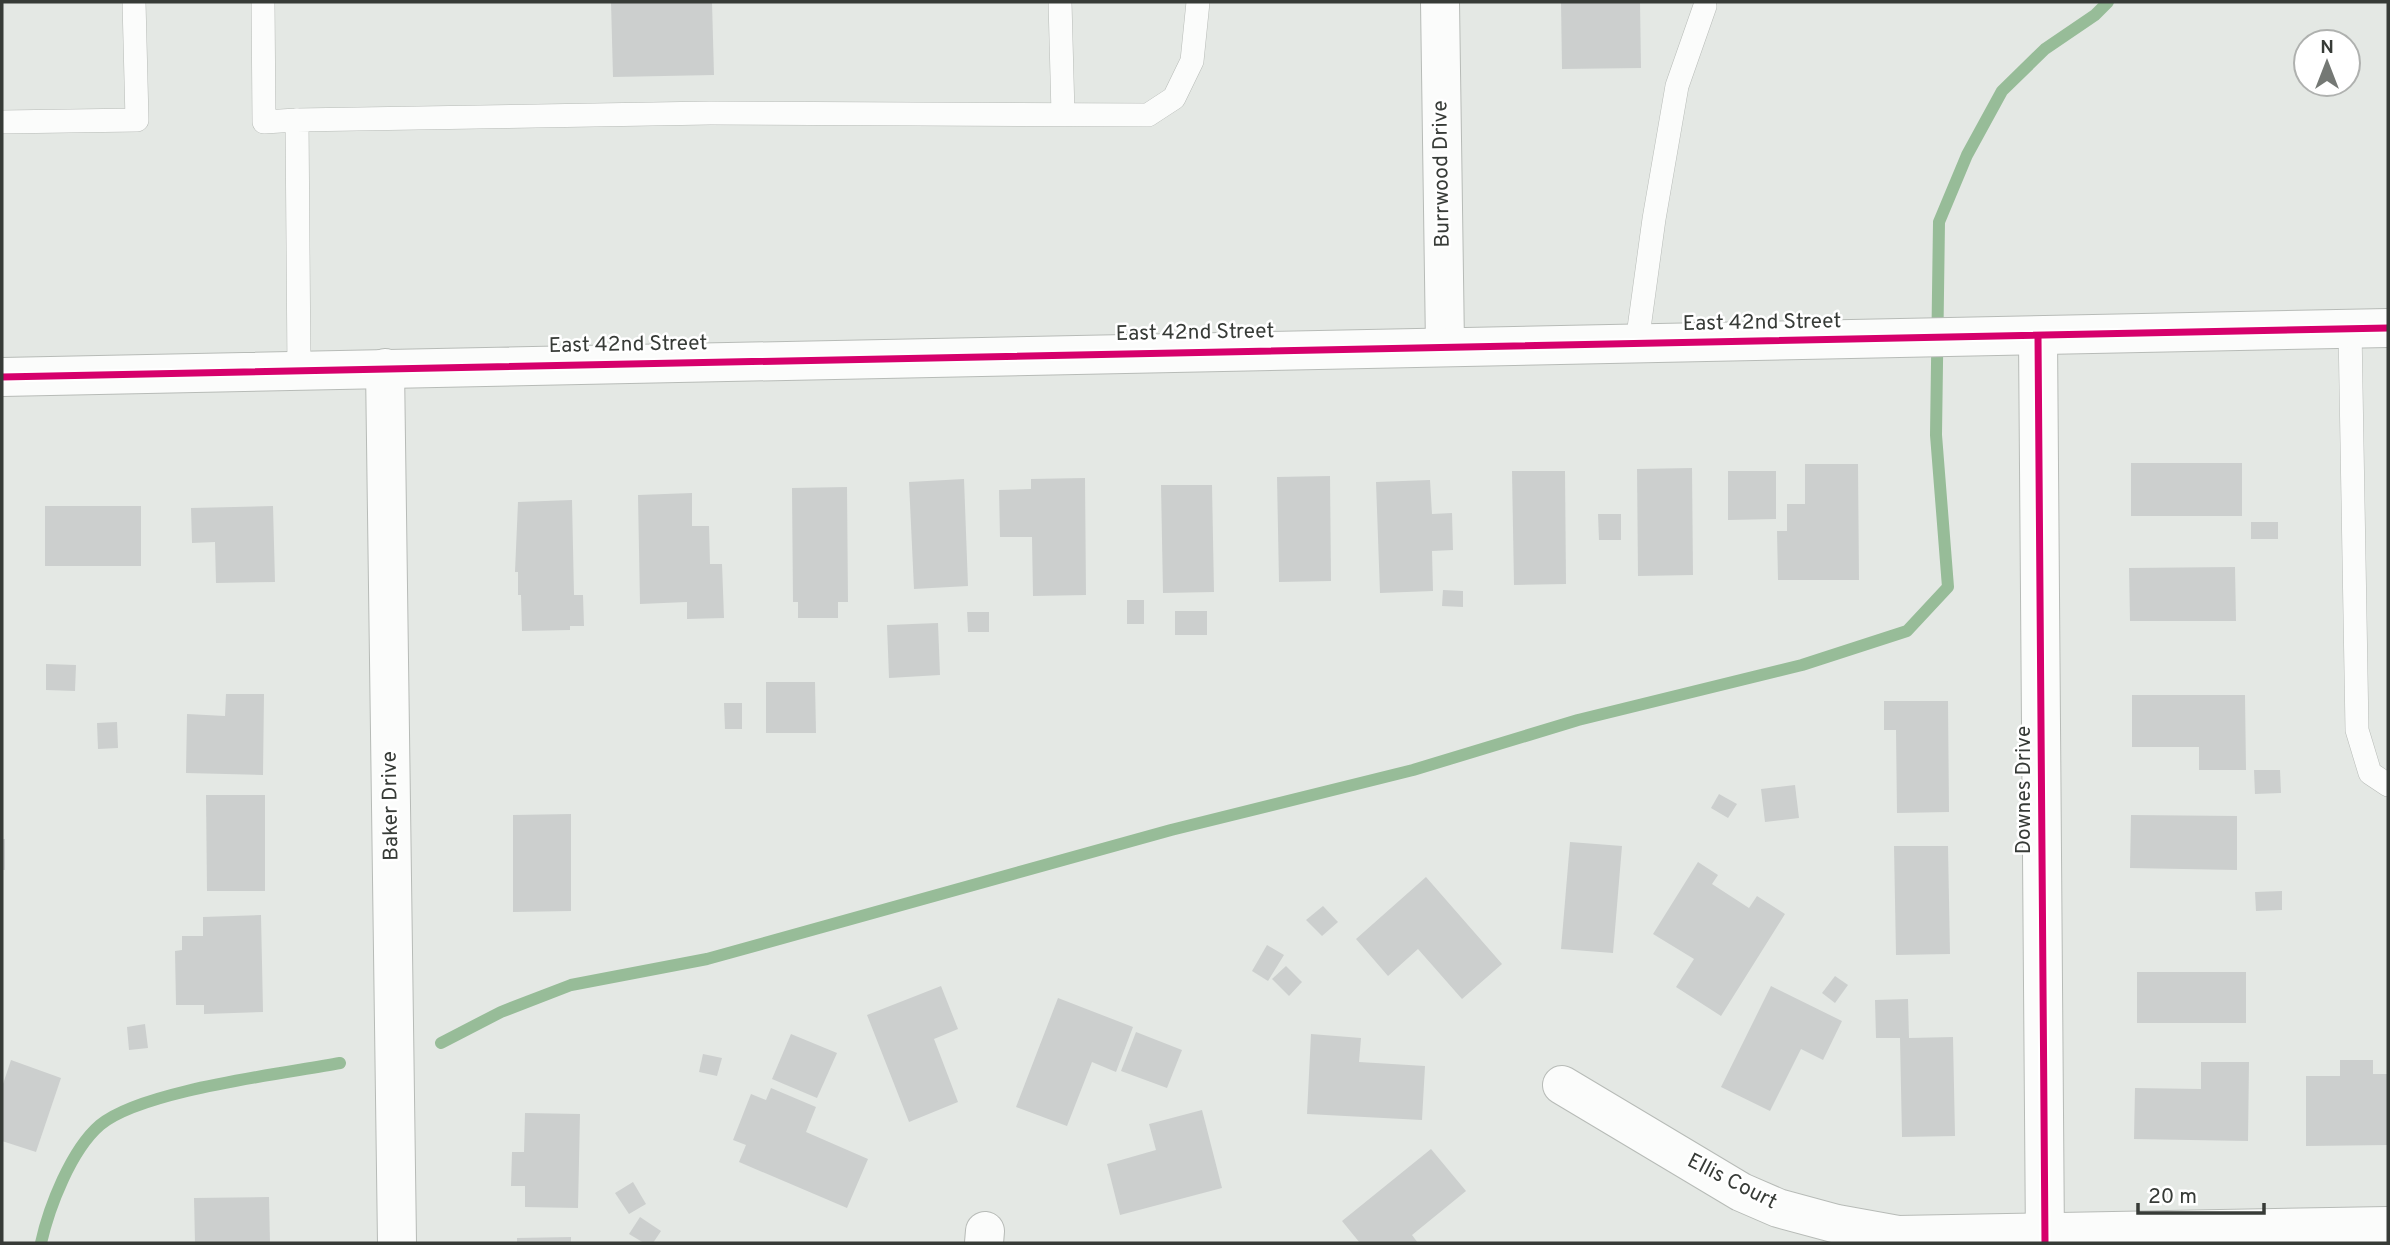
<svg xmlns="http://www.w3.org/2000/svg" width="2390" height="1245" font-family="Overpass,sans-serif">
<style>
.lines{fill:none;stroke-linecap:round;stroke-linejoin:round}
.stream{stroke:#97bc98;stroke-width:12}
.building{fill:#cccfce}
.lane-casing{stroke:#b7bbb7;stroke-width:24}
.street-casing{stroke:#b7bbb7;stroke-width:40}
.secondary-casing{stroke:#b7bbb7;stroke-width:40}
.lane{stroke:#fbfcfb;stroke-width:23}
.street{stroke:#fbfcfb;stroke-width:38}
.secondary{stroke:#fbfcfb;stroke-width:38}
.cycleway-casing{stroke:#fff;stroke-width:11}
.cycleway{stroke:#d6006c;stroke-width:7}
.labels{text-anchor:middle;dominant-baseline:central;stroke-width:5;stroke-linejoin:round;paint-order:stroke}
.street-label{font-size:21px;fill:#373b37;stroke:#fff}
</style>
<rect width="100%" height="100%" fill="#e4e8e4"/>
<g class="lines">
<g class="stream">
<path d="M441,1043L501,1012L571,985L707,959L1171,830L1413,770L1578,720L1802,665L1907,631L1948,587L1936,435L1939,222L1967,155L2002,91L2045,49L2095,15L2108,2"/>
<path d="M41,1243C49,1207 71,1150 100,1125C142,1090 282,1074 340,1063"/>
</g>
</g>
<g class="building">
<path d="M611,2H712L714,75L613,77Z"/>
<path d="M1561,2H1640L1641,68L1562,69Z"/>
<rect x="2131" y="463" width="111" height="53"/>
<path d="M1805,464H1858L1859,580H1778L1777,531H1787V504H1805Z"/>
<path d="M1692,468L1693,575L1638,576L1637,469Z"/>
<path d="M1512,471H1565L1566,584L1514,585Z"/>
<path d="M1728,471H1776V519L1728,520Z"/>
<path d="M1330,476L1331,581L1279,582L1277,477Z"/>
<path d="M1085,478L1086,595L1033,596L1032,537H1000L999,490L1031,489V479Z"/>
<path d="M964,479L968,586L914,589L909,482Z"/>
<path d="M1430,480L1432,514L1452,513L1453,550L1432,551L1433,591L1380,593L1376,482Z"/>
<path d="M1161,485H1212L1214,592L1163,593Z"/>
<path d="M847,487L848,602H838V618H798V602H793L792,488Z"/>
<path d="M692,493V526H709L710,564H722L724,618L687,619V602L640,604L638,495Z"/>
<path d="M572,500L574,595H583L584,626H570V630L522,631L521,595H518V572H515L518,502Z"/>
<rect x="45" y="506" width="96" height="60"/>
<path d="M273,506L275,582L216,583L215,542L192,543L191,508Z"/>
<path d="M1598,514H1621V540H1599Z"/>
<rect x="2251" y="522" width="27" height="17"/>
<path d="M2235,567L2236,621H2130L2129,568Z"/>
<path d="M1443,590L1463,591V607L1442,606Z"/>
<rect x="1127" y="600" width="17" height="24"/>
<rect x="1175" y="611" width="32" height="24"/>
<path d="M967,612H989V632H968Z"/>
<path d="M938,623L940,675L889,678L887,625Z"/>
<path d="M46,664L76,665L75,691L46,690Z"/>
<path d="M766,682H815L816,733H766Z"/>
<path d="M226,694H264L263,775L186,773L187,714L225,716Z"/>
<path d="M2132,695H2245L2246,770H2199V747H2132Z"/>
<path d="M1884,701H1948L1949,812L1897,813L1896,730H1884Z"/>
<path d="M724,703H742V729H725Z"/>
<path d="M117,722L118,748L98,749L97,723Z"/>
<path d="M2254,770H2280L2281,793L2255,794Z"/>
<path d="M1795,785L1799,818L1765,822L1761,789Z"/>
<path d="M1719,794L1737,804L1728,818L1711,808Z"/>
<path d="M206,795H265V891H207Z"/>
<path d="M571,814V911L513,912V815Z"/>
<path d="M2131,815L2237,816V870L2130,868Z"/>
<rect x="2" y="839" width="3" height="31"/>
<path d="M1570,842L1622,846L1613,953L1561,949Z"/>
<path d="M1894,846H1948L1950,954L1896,955Z"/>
<path d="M1698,862L1718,875L1712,884L1749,908L1757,896L1785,914L1721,1016L1676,987L1694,959L1653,934Z"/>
<path d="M1426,877L1502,964L1462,999L1418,949L1388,976L1356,939Z"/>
<path d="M2282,891V910L2256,911L2255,892Z"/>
<path d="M1323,906L1338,922L1322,936L1306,920Z"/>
<path d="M261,915L263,1012L204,1014V1005H176L175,951L182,950V936H203V917Z"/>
<path d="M1267,945L1284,955L1268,981L1252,971Z"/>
<path d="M1286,966L1302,982L1289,996L1272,979Z"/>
<rect x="2137" y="972" width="109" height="51"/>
<path d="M1835,976L1848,985L1835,1003L1822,993Z"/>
<path d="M941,986L958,1029L934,1039L958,1102L909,1122L867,1015Z"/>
<path d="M1771,986L1842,1021L1823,1060L1801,1049L1770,1111L1721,1087Z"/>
<path d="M1058,998L1133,1027L1116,1072L1092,1062L1067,1126L1016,1107Z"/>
<path d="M1908,999L1909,1038L1953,1037L1955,1136L1902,1137L1900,1038H1876L1875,1000Z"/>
<path d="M145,1024L148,1048L129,1050L127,1027Z"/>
<path d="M1136,1032L1182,1050L1167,1088L1121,1071Z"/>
<path d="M791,1034L837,1053L817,1098L772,1079Z"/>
<path d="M1311,1034L1361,1038L1359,1062L1425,1066L1422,1120L1307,1114Z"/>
<path d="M703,1054L722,1058L717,1076L699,1072Z"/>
<path d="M11,1060L61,1078L36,1152L2,1141V1087Z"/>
<path d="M2340,1060H2373V1074H2388V1145L2306,1146V1076H2340Z"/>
<path d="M2201,1062H2249L2248,1141L2134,1139L2135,1088L2201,1089Z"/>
<path d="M771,1088L816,1107L806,1132L868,1159L847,1208L739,1162L746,1145L733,1140L751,1094L766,1100Z"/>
<path d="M1202,1110L1222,1188L1120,1215L1107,1164L1156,1150L1149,1124Z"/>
<path d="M525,1113L580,1114L578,1208L525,1207V1186H511L512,1152H524Z"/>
<path d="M1431,1149L1466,1191L1412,1235L1418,1243H1360L1342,1221Z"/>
<path d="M633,1182L646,1204L629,1214L615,1193Z"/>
<path d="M269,1197L270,1243H195L194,1198Z"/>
<path d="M640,1217L661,1231L653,1243H644L629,1234Z"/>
<path d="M571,1237V1243H517V1238Z"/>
</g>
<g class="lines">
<g class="lane-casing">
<g id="lane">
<path d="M263,2L264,122L297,120"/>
<path d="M1060,2L1063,114"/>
<path d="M2,122L137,120L134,2"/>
<path d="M2350,329L2357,730L2370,773L2388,785"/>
<path d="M1637,343L1654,219L1677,86L1705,6"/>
<path d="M299,370L297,120L710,113L1148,115L1174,98L1192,61L1198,2"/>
</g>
</g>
<g class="street-casing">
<g id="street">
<path d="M1440,2L1445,345"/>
<path d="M2038,336L2045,1243"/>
<path d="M385,368L397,1243"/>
<path d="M1562,1085L1741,1192L1778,1208L1837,1224L1898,1235L2388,1226"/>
<path d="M984,1243L985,1231"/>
</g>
</g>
<g class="secondary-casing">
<path id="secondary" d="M2,377L2388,328"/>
</g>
<use href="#lane" class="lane"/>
<use href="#street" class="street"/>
<use href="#secondary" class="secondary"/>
<g class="cycleway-casing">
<g id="cycleway">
<path d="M2038,336L2045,1243"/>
<path d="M2,377L2388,328"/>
</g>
</g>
<use href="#cycleway" class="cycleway"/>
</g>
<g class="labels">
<g class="street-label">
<text transform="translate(1442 174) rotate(-91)">Burrwood Drive</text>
<text transform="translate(1762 323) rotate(-1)">East 42nd Street</text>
<text transform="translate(1195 333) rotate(-1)">East 42nd Street</text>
<text transform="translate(628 345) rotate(-1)">East 42nd Street</text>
<text transform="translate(2024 790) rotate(-90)">Downes Drive</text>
<text transform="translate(391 806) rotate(-91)">Baker Drive</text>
<text transform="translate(1732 1182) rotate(27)">Ellis Court</text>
</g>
</g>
<rect width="2390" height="1245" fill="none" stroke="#373b37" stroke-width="7"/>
<g transform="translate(2327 63)"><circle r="33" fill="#ffffff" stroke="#afb1af" stroke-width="2"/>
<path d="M0-5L12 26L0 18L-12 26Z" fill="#747874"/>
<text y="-10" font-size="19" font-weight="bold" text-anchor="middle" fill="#373b37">N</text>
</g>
<path d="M2138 1203v10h126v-10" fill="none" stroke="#373b37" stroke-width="3.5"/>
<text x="2148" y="1203" font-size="21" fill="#373b37" stroke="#ffffff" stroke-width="5" paint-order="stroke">20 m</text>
</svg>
